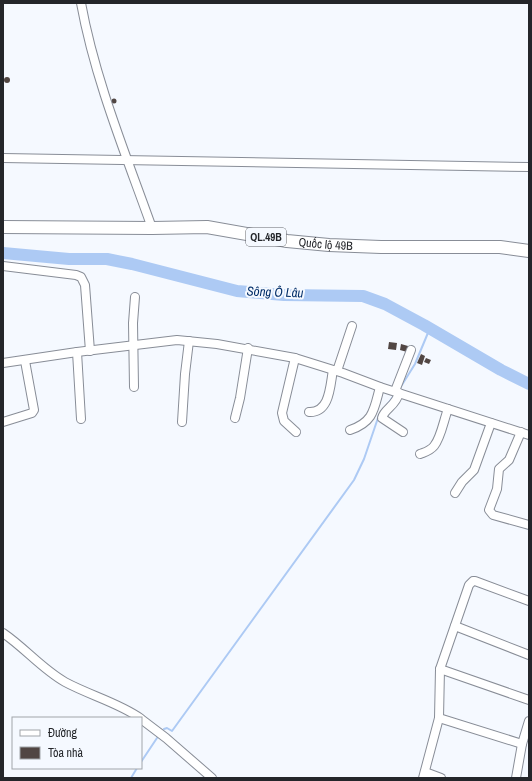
<svg xmlns="http://www.w3.org/2000/svg" width="532" height="781" font-family="'Archivo Narrow',sans-serif">
<style>
.lines{fill:none;stroke-linecap:round;stroke-linejoin:round}
.stream{stroke:#adcaf4;stroke-width:2}
.river{stroke:#adcaf4;stroke-width:12}
.building{fill:#514643}
.minor-casing{stroke:#888d97;stroke-width:10}
.primary-casing{stroke:#888d97;stroke-width:14}
.minor{stroke:#fff;stroke-width:8}
.primary{stroke:#fff;stroke-width:12}
.labels{text-anchor:middle;dominant-baseline:central;stroke-width:4;stroke-linejoin:round;paint-order:stroke}
.shield{fill:#f5f9ff;stroke:#63656a;stroke-width:1}
.shield-label{font-size:11px;font-weight:bold;fill:#24262a}
.street-label{font-size:12px;fill:#24262a;stroke:#f5f9ff}
.water-label{font-size:13px;font-style:italic;fill:#012d68;stroke:#f5f9ff}
</style>
<rect width="100%" height="100%" fill="#f5f9ff"/>
<g class="lines">
<g class="stream">
<path d="M400,388L415,364L430,328"/>
<path d="M387,405L395,394"/>
<path d="M164,729L167,728L172,731L354,480L364,459L379,415"/>
<path d="M141,762L157,738"/>
<path d="M131,778L137,768"/>
</g>
<path class="river" d="M3,253L69,259H107L132,264L237,291L284,295L363,296L385,304L424,325L501,370L529,384"/>
</g>
<g class="building">
<circle cx="7" cy="80" r="3"/>
<circle cx="114" cy="101" r="2.5"/>
<path d="M389,342L397,343L396,350L388,349Z"/>
<path d="M401,344L408,346L407,352L400,350Z"/>
<path d="M421,354L425,356L422,365L417,363Z"/>
<path d="M426,358L431,360L429,364L424,362Z"/>
</g>
<g class="lines">
<g class="minor-casing">
<g id="minor">
<path d="M81,3C95,80 126,155 152,228"/>
<path d="M3,158L529,167"/>
<path d="M3,266L76,275L81,277L85,285L90,351"/>
<path d="M77,352L81,419"/>
<path d="M295,358L282,413L284,421L296,432"/>
<path d="M3,363L77,352L177,340L217,344L295,358L343,373L380,387L529,435"/>
<path d="M337,371L352,326"/>
<path d="M134,387L133,323L135,297"/>
<path d="M395,391L411,350"/>
<path d="M399,393C396,406 384,409 382,418L403,432"/>
<path d="M309,412C330,413 330,386 333,370"/>
<path d="M235,418L240,398L248,348"/>
<path d="M3,422L32,413L34,410L25,361"/>
<path d="M182,422L185,374L189,341"/>
<path d="M350,430C374,422 374,409 380,387"/>
<path d="M521,432L509,460L499,469L497,489L489,510L493,515L529,525"/>
<path d="M420,454C425,452 430,451 434,446C441,438 444,419 448,409"/>
<path d="M455,493L462,482L474,470L491,423"/>
<path d="M455,626L529,655"/>
<path d="M3,633C25,648 42,669 65,682C89,695 119,703 140,718"/>
<path d="M440,669L529,700"/>
<path d="M439,718L522,744"/>
<path d="M141,719L166,738L212,778"/>
<path d="M425,772L441,778"/>
<path d="M423,778L439,718L440,669L469,585L473,581H475L529,601"/>
<path d="M516,778L522,744L529,721"/>
</g>
</g>
<g class="primary-casing">
<g id="primary">
<path id="s1" d="M3,227L152,228L207,227L287,241L329,245L381,247H500L529,251"/>
</g>
</g>
<use href="#minor" class="minor"/>
<use href="#primary" class="primary"/>
</g>
<g class="labels">
<rect class="shield" x="246" y="228" width="40" height="18" rx="3"/>
<g class="shield-label">
<text x="266" y="237">QL.49B</text>
</g>
<g class="street-label">
<text stroke="none"><textPath href="#s1" startOffset="324">Quốc lộ 49B</textPath></text>
</g>
<g class="water-label">
<text transform="translate(275 292) rotate(2)">Sông Ô Lâu</text>
</g>
</g>
<rect width="532" height="781" fill="none" stroke="#24262a" stroke-width="8"/>
<rect x="12" y="717" width="130" height="52" fill="#f5f9ff" stroke="#a1a5aa"/>
<rect x="20" y="730" width="20" height="6" fill="#ffffff" stroke="#a1a5aa"/>
<text x="48" y="737" font-size="12" fill="#24262a">Đường</text>
<rect x="20" y="747" width="20" height="12" fill="#514643" stroke="#a1a5aa"/>
<text x="48" y="757" font-size="12" fill="#24262a">Tòa nhà</text>
</svg>
